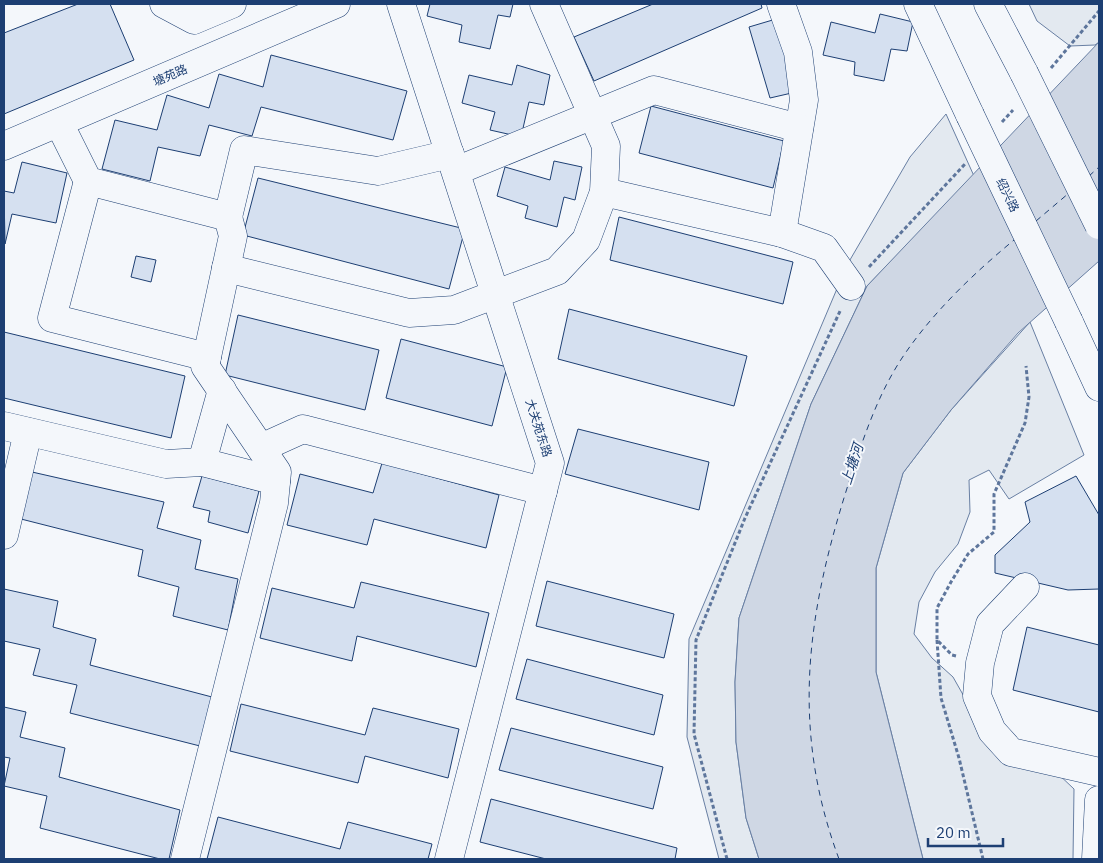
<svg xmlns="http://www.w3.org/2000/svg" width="1103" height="863" font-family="'IBM Plex Sans','Noto Sans SC',sans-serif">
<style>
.green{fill:#e3e9f0;stroke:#687fa3}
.water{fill:#cfd7e4;stroke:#687fa3}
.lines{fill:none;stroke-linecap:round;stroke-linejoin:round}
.ferry{stroke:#1d3f73;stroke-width:1;stroke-dasharray:6 5;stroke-linecap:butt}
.building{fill:#d5e0f0;stroke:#1d3f73}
.minor-casing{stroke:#1d3f73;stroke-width:29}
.major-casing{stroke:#1d3f73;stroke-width:29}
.path{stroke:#5e769c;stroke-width:3;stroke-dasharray:4 2.5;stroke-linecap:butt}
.minor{stroke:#f4f7fb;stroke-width:28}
.major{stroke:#f4f7fb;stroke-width:28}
.major-bridge-casing{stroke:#1d3f73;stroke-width:29;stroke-linecap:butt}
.major-bridge{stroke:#f4f7fb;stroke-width:28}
.labels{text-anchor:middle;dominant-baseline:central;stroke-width:4;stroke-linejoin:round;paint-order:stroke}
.street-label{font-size:12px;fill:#1d3f73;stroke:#f4f7fb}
.water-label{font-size:14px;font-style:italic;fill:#1d3f73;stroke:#f4f7fb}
</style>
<rect width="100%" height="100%" fill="#f4f7fb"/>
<g class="green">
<path d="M1029,4H1099V42L1095,45L1070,46L1037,21Z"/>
<path d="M946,114L974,176L867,286L811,404L739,618L735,682L736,742L746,818L759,859H719L687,737L689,639L847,265L910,157Z"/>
<path d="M1030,322L1084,455L1009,499L989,470L969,480L970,512L958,544L935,572L919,602L914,634L932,658L953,677L1000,760L1054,770L1074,789L1073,859H923L876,672V568L903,473L951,410Z"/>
</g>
<path class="water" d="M1099,42V261L1018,333L951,410L903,473L876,568V672L923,859H759L746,818L736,742L735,682L739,618L811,404L867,286Z"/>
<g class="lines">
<g class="ferry">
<path d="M1089,176L1099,167"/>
<path d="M1036,221L1069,193"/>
<path d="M839,859C790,727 807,613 849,482C863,439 877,396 902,358C932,313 973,274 1014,240"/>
</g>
</g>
<g class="building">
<path d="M78,4H110L134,60L4,114V33Z"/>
<path d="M430,4H513L510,17L498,15L490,49L459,42L462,25L427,16Z"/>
<path d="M653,4H761L762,8L594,81L574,37Z"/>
<path d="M880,14L913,22L907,51L891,49L884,81L854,75L855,62L823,55L831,22L875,33Z"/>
<path d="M776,19L796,92L770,98L749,27Z"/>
<path d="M271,55L407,91L393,140L261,107L252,136L209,125L200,156L158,147L150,181L102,169L115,120L157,130L167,95L209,108L219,74L263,87Z"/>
<path d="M517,65L550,75L544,105L529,102L521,137L490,130L495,112L462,103L469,75L512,85Z"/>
<path d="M651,106L784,141L773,188L639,153Z"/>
<path d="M554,161L582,167L575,200L564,197L557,227L525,218L528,206L497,196L505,167L550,180Z"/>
<path d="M22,162L67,173L56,223L12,214L5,244L4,191L14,193Z"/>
<path d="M258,178L465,229L449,289L243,235Z"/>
<path d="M619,217L793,262L783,304L610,260Z"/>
<path d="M136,256L156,260L151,282L131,277Z"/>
<path d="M569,309L747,356L734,406L558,359Z"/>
<path d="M238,315L379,350L365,410L225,375Z"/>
<path d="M4,332L185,376L171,438L4,398Z"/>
<path d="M401,339L507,367L492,426L386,398Z"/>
<path d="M578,429L709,462L699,510L565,474Z"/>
<path d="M382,463L499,495L486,548L374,519L367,545L287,525L300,474L373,493Z"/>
<path d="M32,472L164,502L157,528L201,540L195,569L238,579L228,630L173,616L179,587L138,576L143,550L21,519Z"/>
<path d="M202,476L259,491L248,533L208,522L210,511L193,507Z"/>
<path d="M1076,476L1099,515V589L1068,590L995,573V555L1030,522L1025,502Z"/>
<path d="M547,581L674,614L664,658L536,626Z"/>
<path d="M361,582L489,613L476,667L357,636L352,661L260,638L272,588L354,608Z"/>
<path d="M4,589L58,601L53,627L96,639L90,665L212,697L200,746L70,713L77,685L33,675L40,649L4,641Z"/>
<path d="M1027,627L1099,645V712L1013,690Z"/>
<path d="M527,659L663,695L654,735L516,699Z"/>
<path d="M241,704L365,735L373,708L459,729L448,778L365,756L358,783L230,751Z"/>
<path d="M4,707L26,712L20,737L65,748L59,777L180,810L169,859H160L40,828L47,796L4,786L10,758L4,757Z"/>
<path d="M511,728L663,767L653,809L499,770Z"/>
<path d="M491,799L677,848L675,859H546L480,842Z"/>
<path d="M218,817L340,849L348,822L432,844L428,859H207Z"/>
</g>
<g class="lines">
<g class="minor-casing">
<g id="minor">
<path d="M164,4L194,20L232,4"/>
<path d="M401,4L550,463L449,859"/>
<path d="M781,4L798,52L804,100L782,233"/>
<path d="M59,123L88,181L228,217L233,236L205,366L277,472L274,503L185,859"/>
<path d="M4,146L336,4"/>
<path d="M456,171L654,90L799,128"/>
<path d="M88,181L52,318L207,357"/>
<path d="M604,192L782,233L824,248L851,286"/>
<path d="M228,217L244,150L378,171L450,154"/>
<path d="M226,268L409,313L454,310L557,271L586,240L604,192L606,146L544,4"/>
<path d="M4,426L166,464L202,462L276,481"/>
<path d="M261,448L303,429L543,491"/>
<path d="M202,462L222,390"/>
<path d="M4,535L28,432"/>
<path d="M1025,587L990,624L980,663L977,696L992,731L1011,752L1099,772"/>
<path d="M1096,859L1099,800"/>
</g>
</g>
<g class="major-casing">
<g id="major">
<path d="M918,4L970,115"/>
<path d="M988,4L1024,73"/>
<path d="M1069,322L1099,387"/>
</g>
</g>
<g class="path">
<path d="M1051,68L1099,11"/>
<path d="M1002,122L1013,110"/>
<path d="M869,267L965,164"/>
<path d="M937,640L941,698L959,758L983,859"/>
<path d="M956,656L952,655L937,640V608L951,582L968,554L994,532V494L1025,423L1029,397L1026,366"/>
<path d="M727,859L694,734L696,640L745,518L841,309"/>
</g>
<use href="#minor" class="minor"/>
<use href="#major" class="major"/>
<g class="major-bridge-casing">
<g id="major-bridge">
<path d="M1024,73L1099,225"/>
<path d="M970,115L1069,322"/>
</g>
</g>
<use href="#major-bridge" class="major-bridge"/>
</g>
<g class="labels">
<g class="street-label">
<text transform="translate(170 75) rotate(-23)">塘苑路</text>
<text transform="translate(1008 195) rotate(64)">绍兴路</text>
<text transform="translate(539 428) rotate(72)">大关苑东路</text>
</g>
<g class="water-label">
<text transform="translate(852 464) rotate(-72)">上塘河</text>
</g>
</g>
<rect width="1103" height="863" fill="none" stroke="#1d3f73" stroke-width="10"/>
<path d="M928 838v8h75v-8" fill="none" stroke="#1d3f73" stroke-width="2.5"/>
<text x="936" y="838" font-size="15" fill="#1d3f73" stroke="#f4f7fb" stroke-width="4" paint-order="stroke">20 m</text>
</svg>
